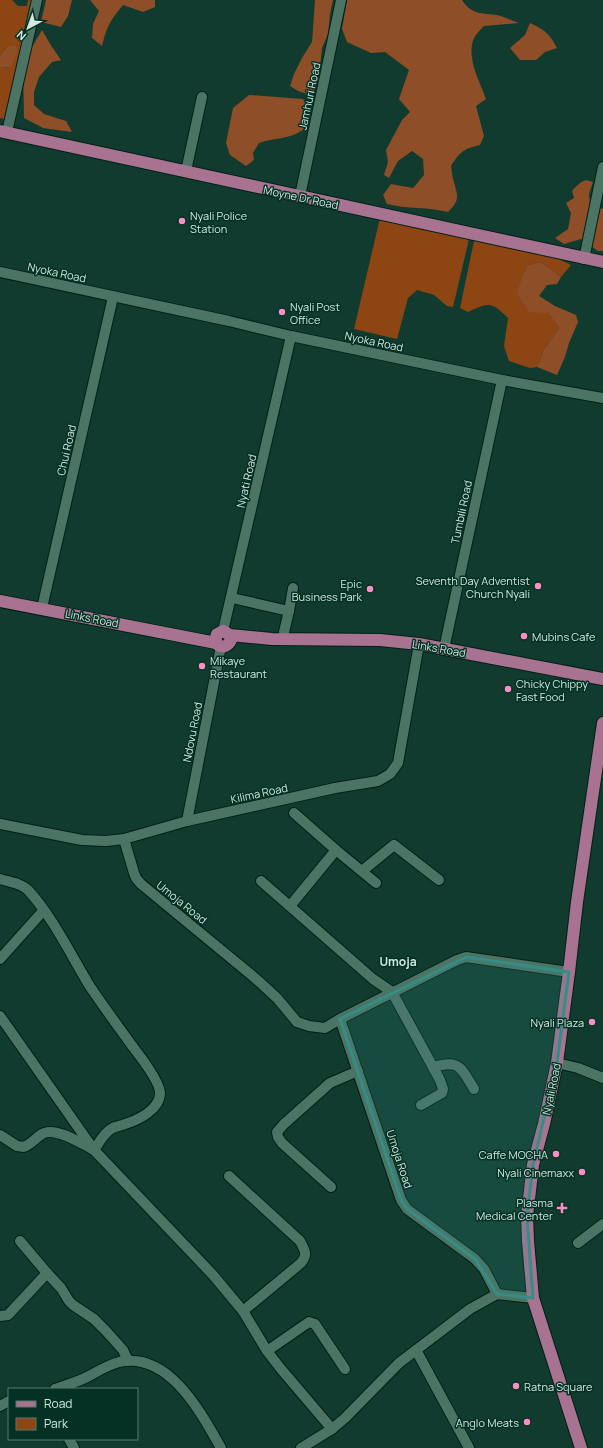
<svg xmlns="http://www.w3.org/2000/svg" width="603" height="1448" font-family="Manrope,sans-serif">
<style>
.green{fill:#8e4514}
.forest{fill:#8e4e27}
.lines{fill:none;stroke-linecap:round;stroke-linejoin:round}
.minor-casing{stroke:#012017;stroke-width:12}
.major-casing{stroke:#012017;stroke-width:14}
.minor{stroke:#4b7465;stroke-width:10}
.major{stroke:#a77390;stroke-width:12}
.marked{fill:#368d85;fill-opacity:0.2;stroke:#368d85;stroke-width:3;stroke-linejoin:round}
.poi-dot{fill:#fb8fc5;stroke:#043124;stroke-width:1.5}
.labels{text-anchor:middle;dominant-baseline:central;stroke-width:3;stroke-linejoin:round;paint-order:stroke}
.street-label{font-size:11px;fill:#d2e8e0;stroke:#043124}
.poi-label{font-size:11px;fill:#d2e8e0;stroke:#043124;text-anchor:end}
.neighbourhood-label{font-size:12px;font-weight:bold;fill:#d2e8e0;stroke:#043124}
</style>
<rect width="100%" height="100%" fill="#103b2e"/>
<g class="green">
<path d="M0,0H12L18,6H27L28,0H32L7,115L4,119L0,118V68L11,67L7,47L0,55Z"/>
<path d="M380,218L469,239L453,307L447,306L434,295L417,290L408,298L397,339L354,329Z"/>
<path d="M474,241C508,246 541,249 571,265L561,277L541,262L527,265L522,277L559,328L544,349L537,367L530,368L509,361L504,346L508,318C491,302 490,302 468,312L460,308Z"/>
</g>
<g class="forest">
<path d="M46,0H72L68,16L61,27L41,22Z"/>
<path d="M90,0H155V7L143,12L123,5C110,21 107,26 102,46L92,38L93,24L99,11Z"/>
<path d="M315,0H333L330,14L328,34L322,48L320,66L313,96L298,91L290,86L294,74L302,58L312,42Z"/>
<path d="M347,0H462C473,17 485,12 501,16C507,18 513,21 519,23L484,26C479,31 473,37 472,45C469,63 480,82 486,99L476,106L484,136L480,145C463,149 460,152 451,166C452,171 452,177 454,182C458,197 460,200 448,212C428,207 407,209 387,204L383,195L391,184L413,188L424,175L423,159L412,151L398,161L389,178L384,175L388,162L386,150L402,120L410,112L399,99L409,70L385,52L371,53L347,42L342,29Z"/>
<path d="M530,23C545,30 550,34 557,48L545,52L536,60H520L510,48L525,35Z"/>
<path d="M42,30L52,47L61,60L52,62L39,77L34,92V105L44,114L66,121L72,132L43,128L24,118L23,62Z"/>
<path d="M15,45L18,50L11,67L0,68V55L7,47Z"/>
<path d="M249,95L303,99L311,115C310,119 308,126 304,129C292,139 273,138 259,143L253,153L254,160L246,166L230,155L226,143L233,108Z"/>
<path d="M586,180L593,182L589,194L590,204L603,209V251H598L581,239L564,244L555,238L568,229L571,213L566,203L574,198L572,191C576,186 580,182 586,180Z"/>
<path d="M541,262L561,277L557,284L547,285L539,296L555,306L576,315L578,322L569,343L565,357L557,375L537,367L544,349L559,328L548,313L529,312L517,293L522,277L527,265Z"/>
</g>
<g class="lines">
<g class="minor-casing">
<g id="minor">
<path d="M7,132L37,0"/>
<path d="M186,171L202,97"/>
<path d="M300,196L341,0"/>
<path d="M584,259L603,167"/>
<path d="M0,272L229,321L291,336L502,380L603,398"/>
<path d="M232,598L289,611L284,632"/>
<path d="M42,608L113,297"/>
<path d="M289,611L293,588"/>
<path d="M223,631L291,336"/>
<path d="M444,649L502,380"/>
<path d="M294,813L336,850L376,883"/>
<path d="M187,821L221,646"/>
<path d="M0,824L82,840L106,841L124,839L187,821L335,788L378,781L390,774L398,763L419,644"/>
<path d="M124,839L134,873L136,878L141,884L255,978L277,998L297,1022L309,1026L325,1028L340,1019"/>
<path d="M362,871L394,845L439,880"/>
<path d="M0,879C9,882 21,883 28,890C52,916 71,955 89,985C103,1006 118,1026 133,1047C140,1056 161,1083 160,1094C159,1110 138,1120 125,1124C121,1126 115,1126 111,1129C103,1134 99,1143 94,1150L213,1275L243,1311L267,1351L281,1369L332,1429"/>
<path d="M261,881L373,979L392,992L440,1080L443,1089L442,1093L421,1105"/>
<path d="M290,906L336,850"/>
<path d="M0,959L43,911"/>
<path d="M0,1016L94,1150"/>
<path d="M557,1063L578,1068L603,1078"/>
<path d="M433,1067C460,1059 461,1068 474,1089"/>
<path d="M0,1135L17,1146L24,1147C31,1144 36,1138 42,1134C54,1126 81,1143 92,1149"/>
<path d="M229,1176L300,1241C305,1251 308,1254 301,1263L243,1311"/>
<path d="M331,1187L282,1143L278,1137L277,1132L284,1124L330,1083L358,1071"/>
<path d="M578,1243L603,1224"/>
<path d="M47,1273L61,1288L69,1301L73,1305L94,1319L106,1331L123,1350L128,1361"/>
<path d="M497,1294L484,1269L475,1259L407,1209L401,1200L340,1019L457,960L466,957L569,972"/>
<path d="M0,1316L8,1315L47,1273L20,1241"/>
<path d="M416,1350L469,1448"/>
<path d="M267,1351L309,1322L315,1324L345,1369"/>
<path d="M55,1389C66,1385 78,1382 89,1376C98,1371 108,1365 119,1362C169,1351 201,1413 221,1448"/>
<path d="M0,1406L9,1401"/>
<path d="M69,1439L74,1448"/>
<path d="M301,1448L332,1429L345,1418L399,1363L470,1309L497,1294L533,1298"/>
</g>
</g>
<g class="major-casing">
<g id="major">
<path d="M0,131L603,262"/>
<path d="M0,601L216,643"/>
<path d="M230,635L231,640C225,652 212,646 217,634L223,631L230,635L272,639L380,640L419,644L603,679"/>
<path d="M581,1448L533,1298L528,1241L527,1216L533,1165L544,1124L557,1063L569,972L577,902L603,723"/>
</g>
</g>
<use href="#minor" class="minor"/>
<use href="#major" class="major"/>
</g>
<path class="marked" d="M466,957L569,972L557,1063L533,1165L527,1216L533,1298L497,1294L475,1259L407,1209L401,1200L340,1019Z"/>
<g class="poi-dot">
<circle cx="182" cy="221" r="4"/>
<circle cx="282" cy="312" r="4"/>
<circle cx="538" cy="586" r="4"/>
<circle cx="370" cy="589" r="4"/>
<circle cx="524" cy="636" r="4"/>
<circle cx="202" cy="666" r="4"/>
<circle cx="508" cy="689" r="4"/>
<circle cx="592" cy="1022" r="4"/>
<circle cx="556" cy="1154" r="4"/>
<circle cx="582" cy="1172" r="4"/>
<path d="M560 1202h4v4h4v4h-4v4h-4v-4h-4v-4h4z"/>
<circle cx="516" cy="1386" r="4"/>
<circle cx="527" cy="1422" r="4"/>
</g>
<g class="labels">
<g class="street-label">
<text transform="translate(309 96) rotate(-78)">Jamhuri Road</text>
<text transform="translate(301 197) rotate(12)">Moyne Dr Road</text>
<text transform="translate(57 272) rotate(12)">Nyoka Road</text>
<text transform="translate(374 341) rotate(12)">Nyoka Road</text>
<text transform="translate(66 450) rotate(-77)">Chui Road</text>
<text transform="translate(246 481) rotate(-77)">Nyati Road</text>
<text transform="translate(461 512) rotate(-78)">Tumbili Road</text>
<text transform="translate(92 618) rotate(11)">Links Road</text>
<text transform="translate(439 648) rotate(10)">Links Road</text>
<text transform="translate(192 732) rotate(-79)">Ndovu Road</text>
<text transform="translate(259 793) rotate(-12)">Kilima Road</text>
<text transform="translate(182 902) rotate(39)">Umoja Road</text>
<text transform="translate(551 1089) rotate(-78)">Nyali Road</text>
<text transform="translate(400 1159) rotate(72)">Umoja Road</text>
</g>
<g class="poi-label">
<text x="190" y="215" text-anchor="start">Nyali Police<tspan x="190" dy="13">Station</tspan></text>
<text x="290" y="306" text-anchor="start">Nyali Post<tspan x="290" dy="13">Office</tspan></text>
<text x="530" y="580">Seventh Day Adventist<tspan x="530" dy="13">Church Nyali</tspan></text>
<text x="362" y="583">Epic<tspan x="362" dy="13">Business Park</tspan></text>
<text x="532" y="636" text-anchor="start">Mubins Cafe</text>
<text x="210" y="660" text-anchor="start">Mikaye<tspan x="210" dy="13">Restaurant</tspan></text>
<text x="516" y="683" text-anchor="start">Chicky Chippy<tspan x="516" dy="13">Fast Food</tspan></text>
<text x="584" y="1022">Nyali Plaza</text>
<text x="548" y="1154">Caffe MOCHA</text>
<text x="574" y="1172">Nyali Cinemaxx</text>
<text x="553" y="1202">Plasma<tspan x="553" dy="13">Medical Center</tspan></text>
<text x="524" y="1386" text-anchor="start">Ratna Square</text>
<text x="519" y="1422">Anglo Meats</text>
</g>
<g class="neighbourhood-label">
<text x="398" y="961">Umoja</text>
</g>
</g>
<rect x="8" y="1388" width="130" height="52" fill="#043124" stroke="#567a6f"/>
<rect x="16" y="1401" width="20" height="6" fill="#a77390" stroke="#567a6f"/>
<text x="44" y="1408" font-size="12" fill="#d2e8e0">Road</text>
<rect x="16" y="1418" width="20" height="12" fill="#8e4514" stroke="#567a6f"/>
<text x="44" y="1428" font-size="12" fill="#d2e8e0">Park</text>
<g transform="translate(28 28) rotate(221)" stroke="#043124" stroke-width="3" paint-order="stroke">
<path d="M0-3L7 15L0 10L-7 15Z" fill="#d2e8e0"/>
<text y="-6" font-size="11" font-weight="bold" text-anchor="middle" fill="#d2e8e0">N</text>
</g>
</svg>
